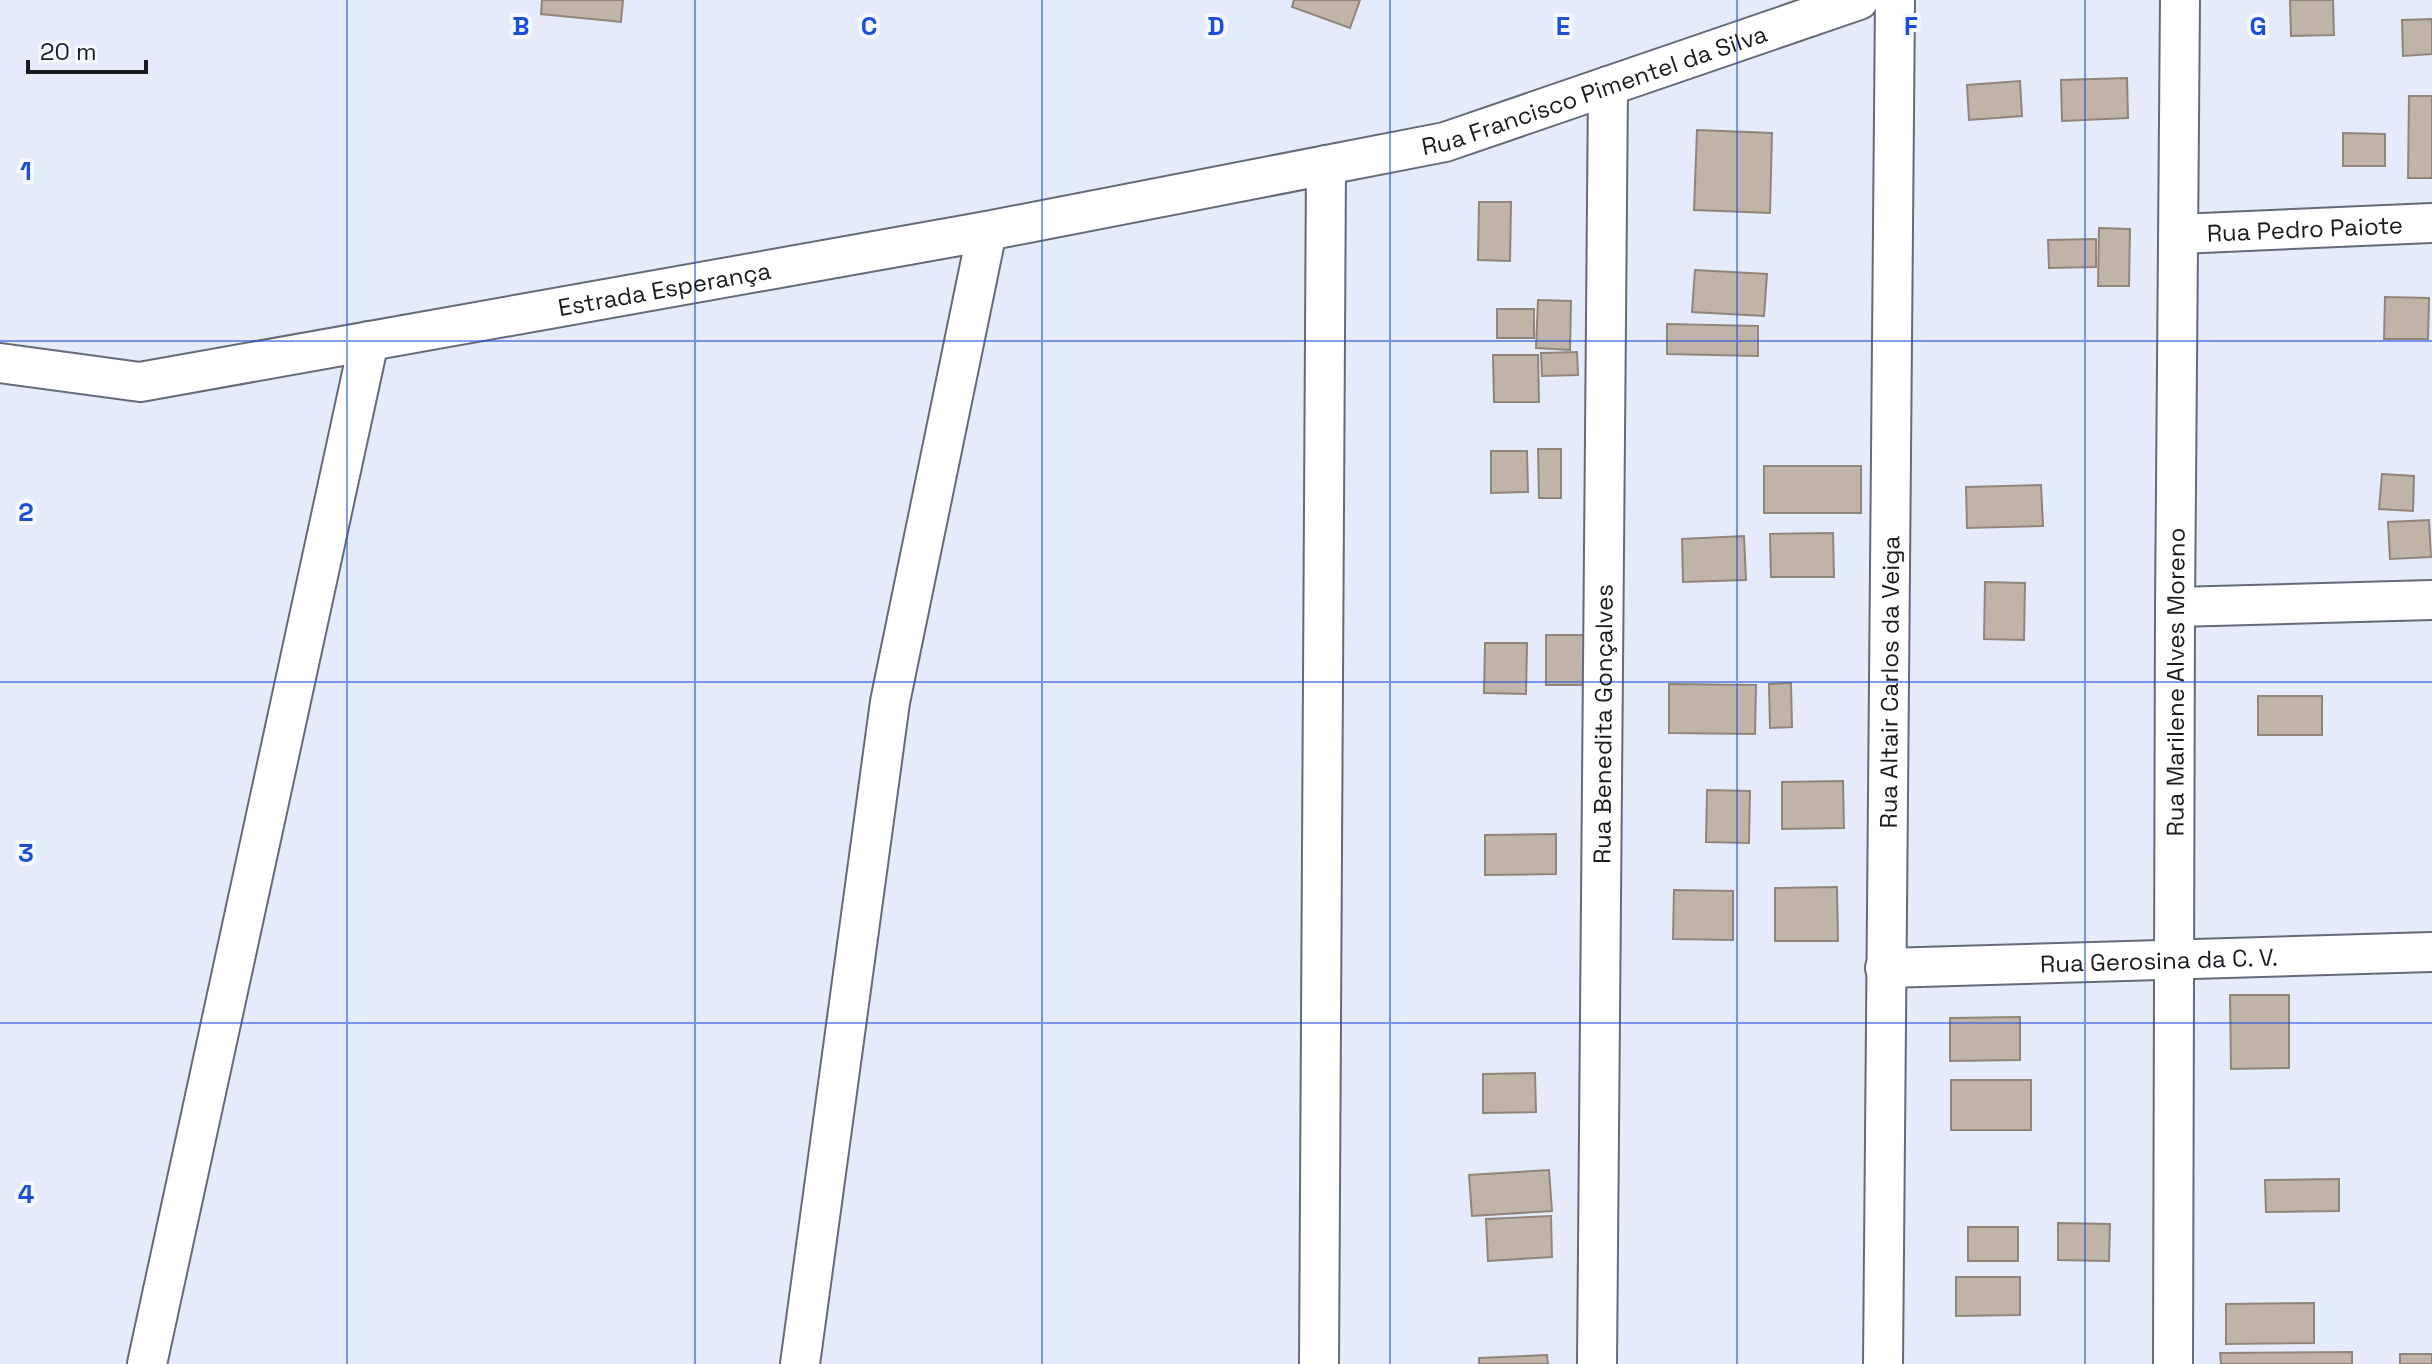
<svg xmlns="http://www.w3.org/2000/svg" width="2432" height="1364" font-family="'Space Grotesk',sans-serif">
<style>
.building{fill:#c0b4a8;stroke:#908579;stroke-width:2}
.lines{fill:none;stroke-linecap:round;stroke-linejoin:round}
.street-casing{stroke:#656a78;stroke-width:42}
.street{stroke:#fff;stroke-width:38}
.grid{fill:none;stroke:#1d4ed8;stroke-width:2;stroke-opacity:0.55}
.labels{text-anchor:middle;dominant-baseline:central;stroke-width:8;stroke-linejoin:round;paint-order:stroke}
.street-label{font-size:24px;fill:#191b20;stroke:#f6f8ff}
.grid-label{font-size:26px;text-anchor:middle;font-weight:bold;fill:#1d4ed8;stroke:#f6f8ff;stroke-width:8;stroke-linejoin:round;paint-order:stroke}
</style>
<rect width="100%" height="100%" fill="#e5ebfb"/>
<g class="building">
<path d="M542,0H623L621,22L541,14Z"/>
<path d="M1294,0H1360L1350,28L1292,7Z"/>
<path d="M2290,0H2333L2334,35L2291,36Z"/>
<path d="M2432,19V54L2403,56L2402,20Z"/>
<path d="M2127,78L2128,118L2062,121L2061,80Z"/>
<path d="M2020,81L2022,116L1969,120L1967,85Z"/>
<path d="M2409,96H2432V178H2408Z"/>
<path d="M1697,130L1772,133L1770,213L1694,210Z"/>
<path d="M2343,133L2385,134V166H2343Z"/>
<path d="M1479,202H1511L1510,261L1478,260Z"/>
<path d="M2099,228L2130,229L2129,286H2098Z"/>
<path d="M2096,239V267L2049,268L2048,240Z"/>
<path d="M1695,270L1767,274L1764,316L1692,312Z"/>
<path d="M2385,297L2429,298L2428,339H2384Z"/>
<path d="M1538,300L1571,301L1570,350L1536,348Z"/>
<rect x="1497" y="309" width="37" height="29"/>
<path d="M1667,324L1758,326V356L1667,354Z"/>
<path d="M1577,352L1578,375L1542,376L1541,353Z"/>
<path d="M1493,355H1538L1539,402H1494Z"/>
<path d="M1538,449H1561V498H1539Z"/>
<path d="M1491,451H1527L1528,492L1491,493Z"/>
<rect x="1764" y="466" width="97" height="47"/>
<path d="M2382,474L2414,476L2413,511L2379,509Z"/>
<path d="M2041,485L2043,526L1967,528L1966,487Z"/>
<path d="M2429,520L2431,557L2390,559L2388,522Z"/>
<path d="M1833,533L1834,577H1771L1770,534Z"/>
<path d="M1744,536L1746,580L1683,582L1682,539Z"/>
<path d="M1985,582L2025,583L2024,640L1984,639Z"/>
<path d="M1546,635H1584L1585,685H1546Z"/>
<path d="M1485,643H1527L1526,694L1484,693Z"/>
<path d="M1791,683L1792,727L1770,728L1769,684Z"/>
<path d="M1669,684L1756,685L1755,734L1669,733Z"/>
<rect x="2258" y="696" width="64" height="39"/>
<path d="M1843,781L1844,828L1782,829V782Z"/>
<path d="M1707,790L1750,791L1749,843L1706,842Z"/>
<path d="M1556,834V874L1485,875V835Z"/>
<path d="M1837,887L1838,941H1775V888Z"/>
<path d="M1674,890L1733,891V940L1673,939Z"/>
<path d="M2230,995H2289V1068L2231,1069Z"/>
<path d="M2020,1017V1060L1950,1061V1018Z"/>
<path d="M1535,1073L1536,1112L1483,1113V1074Z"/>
<rect x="1951" y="1080" width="80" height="50"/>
<path d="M1549,1170L1552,1211L1472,1216L1469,1175Z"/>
<path d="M2339,1179V1211L2266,1212L2265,1180Z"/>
<path d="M1551,1216L1552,1257L1488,1261L1486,1219Z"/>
<path d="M2058,1223L2110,1224L2109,1261L2058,1260Z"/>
<rect x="1968" y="1227" width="50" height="34"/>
<path d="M1956,1277H2020V1315L1956,1316Z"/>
<path d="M2314,1303V1343L2226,1344V1304Z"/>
<path d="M2352,1352V1364H2221L2220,1353Z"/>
<rect x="2400" y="1354" width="32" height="10"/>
<path d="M1547,1355L1548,1364H1479V1358Z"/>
</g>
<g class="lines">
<g class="street-casing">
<g id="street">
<path id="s1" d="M2179,234L2432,223"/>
<path id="s2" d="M0,363L140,382L987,231L1445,142L1859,0"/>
<path d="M2175,607L2432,600"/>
<path id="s3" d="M1885,968L2432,952"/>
<path d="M147,1364L369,341"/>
<path d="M800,1364L890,702L987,231"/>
<path d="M1319,1364L1326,165"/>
<path id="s4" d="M1597,1364L1608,86"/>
<path id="s5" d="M1883,1364L1895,0"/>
<path id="s6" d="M2173,1364L2175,607L2180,0"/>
</g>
</g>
<use href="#street" class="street"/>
</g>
<path class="grid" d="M347,0V1364M695,0V1364M1042,0V1364M1390,0V1364M1737,0V1364M2085,0V1364M0,341H2432M0,682H2432M0,1023H2432"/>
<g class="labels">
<g class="street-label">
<text stroke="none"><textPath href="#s2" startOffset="1626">Rua Francisco Pimentel da Silva</textPath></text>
<text stroke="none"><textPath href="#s1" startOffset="126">Rua Pedro Paiote</textPath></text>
<text stroke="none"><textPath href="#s2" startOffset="674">Estrada Esperança</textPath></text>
<text stroke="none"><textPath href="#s5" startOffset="682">Rua Altair Carlos da Veiga</textPath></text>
<text stroke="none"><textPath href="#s6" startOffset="682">Rua Marilene Alves Moreno</textPath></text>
<text stroke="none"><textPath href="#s4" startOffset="640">Rua Benedita Gonçalves</textPath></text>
<text stroke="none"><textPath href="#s3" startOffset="274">Rua Gerosina da C. V.</textPath></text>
</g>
</g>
<g class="grid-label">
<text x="521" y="35">B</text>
<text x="869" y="35">C</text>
<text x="1216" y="35">D</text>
<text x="1563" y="35">E</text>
<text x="1911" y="35">F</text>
<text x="2258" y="35">G</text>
<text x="26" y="180">1</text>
<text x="26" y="521">2</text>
<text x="26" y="862">3</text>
<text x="26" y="1203">4</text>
</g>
<path d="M28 60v12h118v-12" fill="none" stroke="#191b20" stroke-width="4"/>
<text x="40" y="60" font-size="24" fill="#191b20" stroke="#f6f8ff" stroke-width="6" paint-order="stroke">20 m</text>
</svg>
